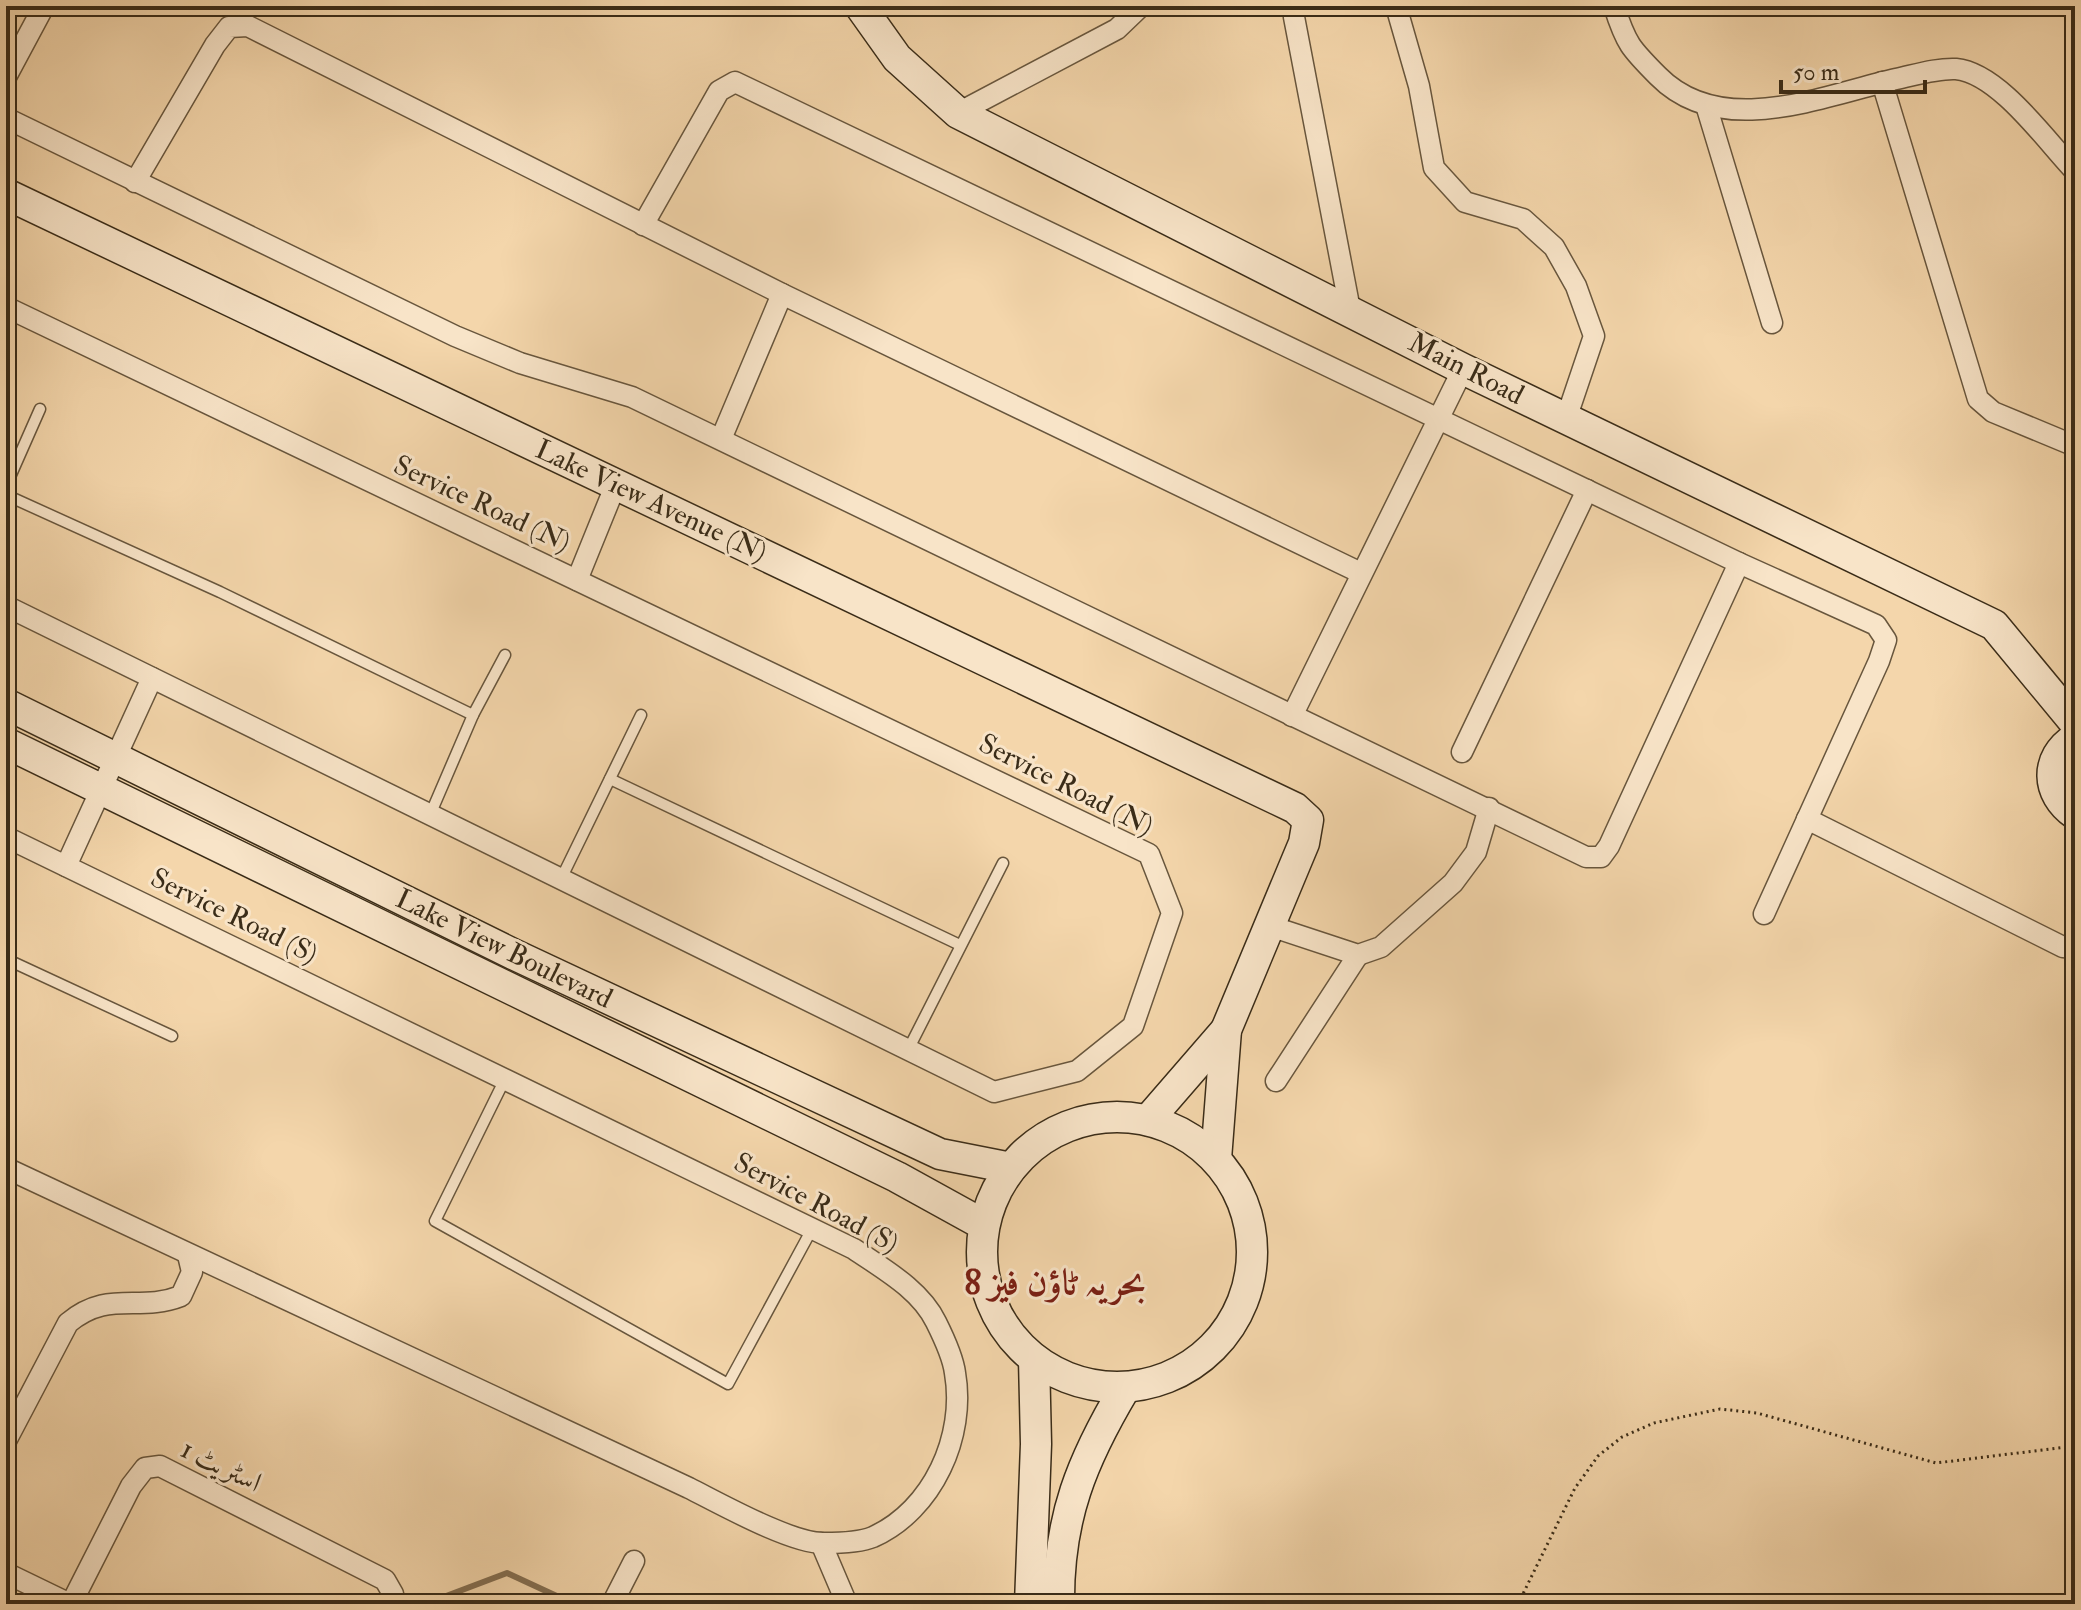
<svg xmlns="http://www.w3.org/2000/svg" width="2081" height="1610" font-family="'IM FELL Double Pica',Amiri,serif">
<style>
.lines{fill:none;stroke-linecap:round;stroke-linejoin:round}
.stream{stroke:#846f52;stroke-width:6}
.lane-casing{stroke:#68563d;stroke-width:13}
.street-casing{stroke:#68563d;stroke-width:23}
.secondary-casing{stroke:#3a2c18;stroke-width:33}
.path{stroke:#3a2c18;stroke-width:3;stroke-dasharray:2 4;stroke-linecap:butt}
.lane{stroke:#f8e4c8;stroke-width:10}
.street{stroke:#f8e4c8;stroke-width:20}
.secondary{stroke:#f8e4c8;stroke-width:30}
.labels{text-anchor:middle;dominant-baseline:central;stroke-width:6;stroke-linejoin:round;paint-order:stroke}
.street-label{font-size:28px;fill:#3a2c18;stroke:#f8e4c8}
.district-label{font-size:36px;font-weight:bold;fill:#7a1f14;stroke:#f8e4c8}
</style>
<rect width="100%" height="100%" fill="#f4d6ab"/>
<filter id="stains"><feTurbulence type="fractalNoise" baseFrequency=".0025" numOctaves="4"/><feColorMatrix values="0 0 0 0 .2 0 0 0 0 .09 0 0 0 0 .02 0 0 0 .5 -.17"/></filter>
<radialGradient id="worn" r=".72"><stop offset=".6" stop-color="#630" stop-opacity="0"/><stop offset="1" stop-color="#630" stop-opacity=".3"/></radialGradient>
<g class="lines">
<path class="stream" d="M425,1604L507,1573L574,1604"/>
<g class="lane-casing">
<g id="lane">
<path d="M6,486L40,409"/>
<path d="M6,495L220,592L473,715"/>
<path d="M610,779L960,945"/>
<path d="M430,815L473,715L505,655"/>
<path d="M561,879L641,715"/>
<path d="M6,959L172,1036"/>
<path d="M908,1050L1003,863"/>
<path d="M505,1079L435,1221L728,1384L812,1229"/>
</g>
</g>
<g class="street-casing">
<g id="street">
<path d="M1396,6L1419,86L1434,168L1465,202L1523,219L1554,247L1576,286L1594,336L1566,419"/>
<path d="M1614,6C1626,44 1631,49 1658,76C1721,140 1822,96 1896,79C1915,75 1937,68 1956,69C1999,73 2047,142 2075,171"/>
<path d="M1294,17L1350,310"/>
<path d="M6,77L44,6"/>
<path d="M1882,82L1978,399L1993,412L2075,446"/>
<path d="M1706,105L1772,323"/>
<path d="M958,113L1117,29L1141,6"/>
<path d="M6,118L455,336L520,363L632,397L1586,857H1601L1609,846L1739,563"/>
<path d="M135,182L215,45L229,27L248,26L782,294L1361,573"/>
<path d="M643,225L719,91L735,82L1739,563L1876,625L1886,640L1879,661L1764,914"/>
<path d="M6,307L1149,854L1172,913L1133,1026L1077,1071L994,1092L6,606"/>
<path d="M721,439L782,294"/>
<path d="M577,580L616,484"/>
<path d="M1292,716L1463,369"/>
<path d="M1462,752L1587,490"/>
<path d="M1807,819L2063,947L2075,948"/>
<path d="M6,837L854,1249C883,1269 920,1289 936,1322C943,1336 953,1357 955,1373C966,1436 933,1510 873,1537C861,1542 838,1543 824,1543C792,1544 719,1503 689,1488L6,1168"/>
<path d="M66,866L152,678"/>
<path d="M1270,926L1358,955L1381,947L1453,883L1476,852L1489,808"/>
<path d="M1276,1081L1358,955"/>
<path d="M6,1441L68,1323C109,1289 138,1313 181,1296L192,1272L188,1255"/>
<path d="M821,1543L847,1604"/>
<path d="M6,1573L70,1604"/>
<path d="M71,1604L131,1486L145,1468L160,1466L385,1580L393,1594L394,1604"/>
<path d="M612,1604L634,1561"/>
</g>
</g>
<g class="secondary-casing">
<g id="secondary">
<path d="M860,6L897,58L958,113L1463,369L1994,625L2075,723"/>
<path d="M6,194L1295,808L1308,820L1304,843L1226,1030L1216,1159"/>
<path d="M6,704L513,954L940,1154L1011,1168"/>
<path d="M2075,738C2044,758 2046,794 2075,814"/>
<path d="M6,743L897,1177L984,1225"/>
<circle cx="1117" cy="1252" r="135"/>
<path d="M1148,1120L1226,1030"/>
<path d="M1030,1604L1036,1444L1034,1359"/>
<path d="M1059,1604C1058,1518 1082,1460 1125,1388"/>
</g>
</g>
<path class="path" d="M1518,1604L1575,1488L1598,1456L1622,1437L1654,1423L1720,1409L1757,1413L1936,1463L2075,1446"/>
<use href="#lane" class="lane"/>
<use href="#street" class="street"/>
<use href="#secondary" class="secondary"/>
</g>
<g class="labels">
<g class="street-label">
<text transform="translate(1466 369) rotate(27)">Main Road</text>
<text transform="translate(651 501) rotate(25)">Lake View Avenue (N)</text>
<text transform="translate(482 504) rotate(25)">Service Road (N)</text>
<text transform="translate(1066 785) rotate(27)">Service Road (N)</text>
<text transform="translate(234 916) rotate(26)">Service Road (S)</text>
<text transform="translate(504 949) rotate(26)">Lake View Boulevard</text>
<text transform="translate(816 1203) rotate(28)">Service Road (S)</text>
<text transform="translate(221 1466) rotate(26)">اسٹریٹ 1</text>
</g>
<g class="district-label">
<text x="1055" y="1282">بحریہ ٹاؤن فیز 8</text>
</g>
</g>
<rect width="2081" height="1610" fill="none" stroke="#f4d6ab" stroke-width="32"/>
<rect x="8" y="8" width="2065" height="1594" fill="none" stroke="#3a2c18" stroke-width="4"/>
<rect x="16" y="16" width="2049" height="1578" fill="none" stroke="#3a2c18" stroke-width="2"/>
<path d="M1781 80v12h144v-12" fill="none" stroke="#3a2c18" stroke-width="4"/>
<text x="1793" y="80" font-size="24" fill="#3a2c18" stroke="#f8e4c8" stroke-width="6" paint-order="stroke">50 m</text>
<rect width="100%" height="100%" filter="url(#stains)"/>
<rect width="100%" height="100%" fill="url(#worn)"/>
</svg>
